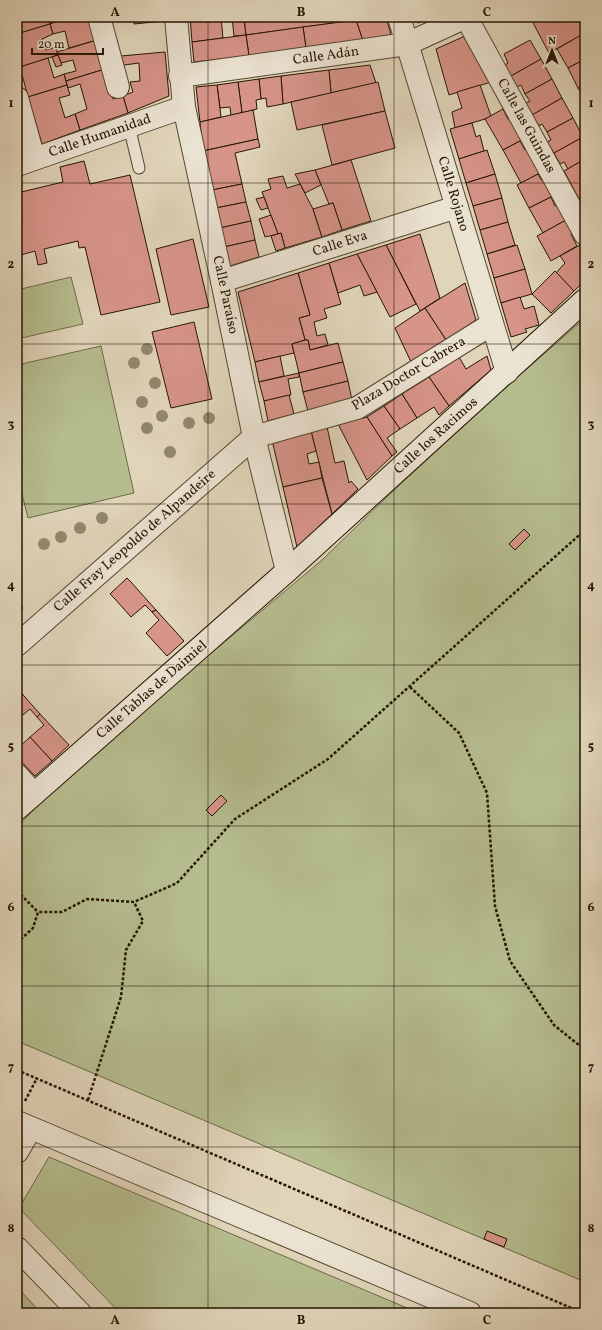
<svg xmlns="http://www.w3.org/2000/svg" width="602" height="1330" font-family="Vollkorn,serif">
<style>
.green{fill:#b5bc8e;stroke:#6e6948}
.building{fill:#d79489;stroke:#271603}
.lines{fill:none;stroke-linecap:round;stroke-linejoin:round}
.lane-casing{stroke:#554630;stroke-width:13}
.street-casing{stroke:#554630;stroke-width:24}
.secondary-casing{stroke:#271603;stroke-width:24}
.path{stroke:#271603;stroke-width:2.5;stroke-dasharray:3 2;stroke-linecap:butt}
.lane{stroke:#ebe3d2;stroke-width:11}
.street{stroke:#ebe3d2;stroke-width:22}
.secondary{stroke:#ebe3d2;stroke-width:22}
.tree{fill:#92876c}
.grid{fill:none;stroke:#271603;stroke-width:1;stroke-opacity:0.55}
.labels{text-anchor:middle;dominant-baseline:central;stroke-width:3;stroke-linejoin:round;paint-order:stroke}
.street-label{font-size:14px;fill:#271603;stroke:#ebe3d2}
.neatline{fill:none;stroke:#271603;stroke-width:1.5}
.grid-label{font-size:13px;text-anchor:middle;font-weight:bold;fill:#271603}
</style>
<rect width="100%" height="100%" fill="#e0d4b9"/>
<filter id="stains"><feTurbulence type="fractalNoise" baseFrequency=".005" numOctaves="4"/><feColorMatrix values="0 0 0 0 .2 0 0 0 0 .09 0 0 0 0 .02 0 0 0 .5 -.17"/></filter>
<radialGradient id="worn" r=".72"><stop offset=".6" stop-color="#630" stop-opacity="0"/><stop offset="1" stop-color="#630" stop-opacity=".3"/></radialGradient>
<g class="green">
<path d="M71,277L83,324L17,339V290Z"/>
<path d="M585,318V1282L17,1041V827L43,800L184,676L322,560L393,491L495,397Z"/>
<path d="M101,346L134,493L28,518L17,474V365Z"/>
<path d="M49,1157L419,1313H120L19,1208Z"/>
<path d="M17,1287L41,1313H17Z"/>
</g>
<g class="building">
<path d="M17,17H48L50,24L17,34Z"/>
<path d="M48,17H71L50,24Z"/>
<path d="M71,17H90L97,40L69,48L65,31L53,34L50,24Z"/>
<path d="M134,17H162L163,21L134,24Z"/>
<path d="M190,17H221L223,38L192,42Z"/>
<path d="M232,17H244L246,35L234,36Z"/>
<path d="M244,17H386L392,38L363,41L356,20L246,35Z"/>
<path d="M416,17H432L418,23Z"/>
<path d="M530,17H577L585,33L549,53Z"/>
<path d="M356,20L363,41L306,48L303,27Z"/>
<path d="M50,24L53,34L42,39L46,50L56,47L58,55L20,67L17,57V34Z"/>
<path d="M303,27L306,48L249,56L246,35Z"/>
<path d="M583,34L585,39V59L568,68L557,49Z"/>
<path d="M246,35L249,56L194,62L192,42Z"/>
<path d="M465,36L491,82L449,95L436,49Z"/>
<path d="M97,40L105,69L66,81L64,74L76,71L73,60L61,63L57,52Z"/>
<path d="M530,40L541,59L511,76L505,65L508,63L504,54Z"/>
<path d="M165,52L169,96L128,113L123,96L133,92L130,82L140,81L139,63L124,65L121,56Z"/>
<path d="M58,55L62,65L56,67L52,57Z"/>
<path d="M48,58L54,78L64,74L67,85L28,97L20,67Z"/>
<path d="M541,59L552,79L525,94L521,85L517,87L511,76Z"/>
<path d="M585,59V84L578,88L568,68Z"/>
<path d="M370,65L376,83L331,93L329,70Z"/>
<path d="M105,69L113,99L123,96L128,113L80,130L75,114L87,109L80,84L68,88L66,81Z"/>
<path d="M329,70L331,93L283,104L281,76Z"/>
<path d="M281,76L283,104L267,107L266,98L261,99L259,79Z"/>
<path d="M259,79L261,99L256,100L257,109L242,113L238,82Z"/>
<path d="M552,79L562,98L532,115L526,103L530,101L525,94Z"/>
<path d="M238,82L242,113L231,115L230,107L220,108L217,85Z"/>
<path d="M378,82L385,111L297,130L291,102Z"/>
<path d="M585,84V100L578,88Z"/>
<path d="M67,85L70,95L59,98L65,118L75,114L80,130L42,144L28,97Z"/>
<path d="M217,85L221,117L200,122L196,87Z"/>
<path d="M480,85L491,116L485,119L455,128L452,112L462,108L457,92Z"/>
<path d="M562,98L573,118L547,132L542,124L539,126L532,115Z"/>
<path d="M503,109L508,119L510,118L522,140L503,150L485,119Z"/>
<path d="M253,110L258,139L203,151L200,122Z"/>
<path d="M385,111L395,148L332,165L322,125Z"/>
<path d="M573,118L583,137L554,153L547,142L551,140L547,132Z"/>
<path d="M472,123L476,137L480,135L484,151L459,159L450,129Z"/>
<path d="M583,137L585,140V159L568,169L564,162L560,164L554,153Z"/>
<path d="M258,139L260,147L235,153L242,184L212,190L203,151Z"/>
<path d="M520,141L525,150L527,149L540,173L521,183L503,150Z"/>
<path d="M487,150L495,174L466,183L459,159Z"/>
<path d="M585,159V210L564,171Z"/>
<path d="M351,160L371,221L342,230L333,203L329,204L315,170Z"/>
<path d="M84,161L90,184L130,175L160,302L101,315L85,247L79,248L78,241L44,249L47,263L38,265L35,251L17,256V193L63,182L60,167Z"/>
<path d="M315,170L321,185L305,193L295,174Z"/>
<path d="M495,174L502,198L473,206L466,183Z"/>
<path d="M538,174L542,181L544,179L553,196L529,208L517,185Z"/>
<path d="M283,176L287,188L300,184L313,209L322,237L285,248L281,233L278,234L262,192L271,189L268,179Z"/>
<path d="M242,184L246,202L216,208L212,190Z"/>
<path d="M264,197L268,208L261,210L256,199Z"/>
<path d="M551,197L555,206L558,205L566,220L543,233L529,208Z"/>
<path d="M502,198L508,222L480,230L473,206Z"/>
<path d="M246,202L251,221L220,228L216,208Z"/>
<path d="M333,203L342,230L322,237L313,209Z"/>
<path d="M271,215L278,234L265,237L259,219Z"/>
<path d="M566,220L573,233L571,234L577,246L551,261L537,236Z"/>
<path d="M251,221L255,240L224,247L220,228Z"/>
<path d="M508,222L515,245L487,254L480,230Z"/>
<path d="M281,233L285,248L276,251L271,236Z"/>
<path d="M420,234L440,298L420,311L386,245Z"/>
<path d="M193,239L209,307L171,315L156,249Z"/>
<path d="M255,240L259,257L230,266L224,247Z"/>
<path d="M386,245L416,304L390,317L357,254Z"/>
<path d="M517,245L525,269L494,278L487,254Z"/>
<path d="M580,245L585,255V280L574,291L556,273L565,263L560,256Z"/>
<path d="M357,254L377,292L364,296L360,285L338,293L329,263Z"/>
<path d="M329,263L341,304L324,309L327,318L314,322L317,336L325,334L328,345L310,350L308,340H305L299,318L310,315L298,273Z"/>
<path d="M525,269L532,294L501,303L494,278Z"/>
<path d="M555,271L574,291L551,313L532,294Z"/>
<path d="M298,273L310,315L299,318L305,340L292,344L294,353L255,362L238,292Z"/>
<path d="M465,283L476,320L446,340L425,308Z"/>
<path d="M520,297L524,309L534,306L539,325L525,329L527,332L511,337L501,303Z"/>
<path d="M425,308L446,340L411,362L395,328Z"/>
<path d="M194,322L212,399L171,408L152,332Z"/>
<path d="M305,340H308L310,350L338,343L343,362L299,373L292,344Z"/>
<path d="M280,356L284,376L259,382L255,362Z"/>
<path d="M487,356L491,370L449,406L429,377L459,357L466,369Z"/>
<path d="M343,362L348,381L303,392L299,373Z"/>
<path d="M299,373V377L288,379L291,395L264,401L259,382Z"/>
<path d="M429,377L449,406L439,415L434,407L417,418L402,394Z"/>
<path d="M348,381L352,400L308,411L303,392Z"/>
<path d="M402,394L417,418L400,429L384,406Z"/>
<path d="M289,395L294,414L268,421L264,401Z"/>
<path d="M384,406L400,429L387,438L397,452L392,456L367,417Z"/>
<path d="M367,417L392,456L367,480L338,424Z"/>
<path d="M327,427L335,463L344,461L349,483L351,481L358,489L332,514L311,431Z"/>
<path d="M311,431L316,451L307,454L309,464L319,462L322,478L283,487L272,440Z"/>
<path d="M322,478L332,514L297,547L283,487Z"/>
<path d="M524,529L530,535L515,550L509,544Z"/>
<path d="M127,578L130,581L156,610L152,612L145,605L131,617L115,599L110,594Z"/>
<path d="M156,610L184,641L167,656L146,633L159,620L152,612Z"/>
<path d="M17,688L40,714L37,717L30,709L17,720Z"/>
<path d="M40,714L69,745L52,761L30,737L44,725L37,717Z"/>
<path d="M30,737L52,761L35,776L17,757V749Z"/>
<path d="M221,795L227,801L212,816L206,810Z"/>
<path d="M487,1231L507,1239L504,1247L484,1239Z"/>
</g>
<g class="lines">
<g class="lane-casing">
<path id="lane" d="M129,126L139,168"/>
</g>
<g class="street-casing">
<g id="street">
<path d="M99,17L118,87"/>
<path d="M176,17L184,107L222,281L254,437L287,571"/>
<path d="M399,17L507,372"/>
<path d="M466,17L585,234"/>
<path d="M180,76L407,44L466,17"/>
<path d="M17,98L34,159"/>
<path d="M17,165L184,107"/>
<path d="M222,281L457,207"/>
<path d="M17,645L254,437L357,408L492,324"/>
<path d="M17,775L34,794"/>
<path d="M17,1122L470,1313"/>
<path d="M17,1152L31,1128"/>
<path d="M17,1248L80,1313"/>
</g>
</g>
<g class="secondary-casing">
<path id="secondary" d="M17,809L287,571L585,300"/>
</g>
<g class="path">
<path d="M17,592L22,609"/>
<path d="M410,687L459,733L487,793L495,906L510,961L554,1025L585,1050"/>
<path d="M17,891L38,912"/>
<path d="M17,943L33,928L38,912H62L87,899L134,902L177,883L235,819L328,759L585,530"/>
<path d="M17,1070L583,1313"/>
<path d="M88,1100L121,997L126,950L143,921L134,902"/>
<path d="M25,1101L37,1078"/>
</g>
<use href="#lane" class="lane"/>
<use href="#street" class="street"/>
<use href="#secondary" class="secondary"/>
</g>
<g class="tree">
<circle cx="147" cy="349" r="6"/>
<circle cx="134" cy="363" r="6"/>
<circle cx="155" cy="383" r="6"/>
<circle cx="142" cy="402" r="6"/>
<circle cx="162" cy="416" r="6"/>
<circle cx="209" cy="418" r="6"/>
<circle cx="189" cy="423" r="6"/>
<circle cx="147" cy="428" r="6"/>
<circle cx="170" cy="452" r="6"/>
<circle cx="102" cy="518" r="6"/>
<circle cx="80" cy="528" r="6"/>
<circle cx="61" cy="537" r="6"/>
<circle cx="44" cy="544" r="6"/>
</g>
<path class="grid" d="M208,17V1313M394,17V1313M17,183H585M17,344H585M17,504H585M17,665H585M17,826H585M17,986H585M17,1147H585"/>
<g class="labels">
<g class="street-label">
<text transform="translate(326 56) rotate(-8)">Calle Adán</text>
<text transform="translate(526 126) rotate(61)">Calle las Guindas</text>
<text transform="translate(100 136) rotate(-19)">Calle Humanidad</text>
<text transform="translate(453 194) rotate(73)">Calle Rojano</text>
<text transform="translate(340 244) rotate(-18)">Calle Eva</text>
<text transform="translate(225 295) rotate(78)">Calle Paraíso</text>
<text transform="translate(409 374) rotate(-31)">Plaza Doctor Cabrera</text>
<text transform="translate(436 436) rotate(-42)">Calle los Racimos</text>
<text transform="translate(135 541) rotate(-41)">Calle Fray Leopoldo de Alpandeire</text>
<text transform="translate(152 690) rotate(-41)">Calle Tablas de Daimiel</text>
</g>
</g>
<rect width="602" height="1330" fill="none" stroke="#e0d4b9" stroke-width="44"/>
<g transform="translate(552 50)" stroke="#ebe3d2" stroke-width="3" paint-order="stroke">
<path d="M0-3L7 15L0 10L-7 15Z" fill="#271603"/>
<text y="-6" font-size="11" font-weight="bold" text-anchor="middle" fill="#271603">N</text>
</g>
<path d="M32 48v6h71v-6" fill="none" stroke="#271603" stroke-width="2"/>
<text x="38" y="48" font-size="12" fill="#271603" stroke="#ebe3d2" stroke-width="3" paint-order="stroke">20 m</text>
<rect x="22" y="22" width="558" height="1286" class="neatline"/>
<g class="grid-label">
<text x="115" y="16">A</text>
<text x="301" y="16">B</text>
<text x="487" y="16">C</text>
<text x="11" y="107">1</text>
<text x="591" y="107">1</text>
<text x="11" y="268">2</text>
<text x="591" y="268">2</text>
<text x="11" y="428">3</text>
<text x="591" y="428">3</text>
<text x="11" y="589">4</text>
<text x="591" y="589">4</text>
<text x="11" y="750">5</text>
<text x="591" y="750">5</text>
<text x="11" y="911">6</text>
<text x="591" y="911">6</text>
<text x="11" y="1071">7</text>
<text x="591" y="1071">7</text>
<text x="11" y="1232">8</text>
<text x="591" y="1232">8</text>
<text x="115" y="1324">A</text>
<text x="301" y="1324">B</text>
<text x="487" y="1324">C</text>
</g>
<rect width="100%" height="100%" filter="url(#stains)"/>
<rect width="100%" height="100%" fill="url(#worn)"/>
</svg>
